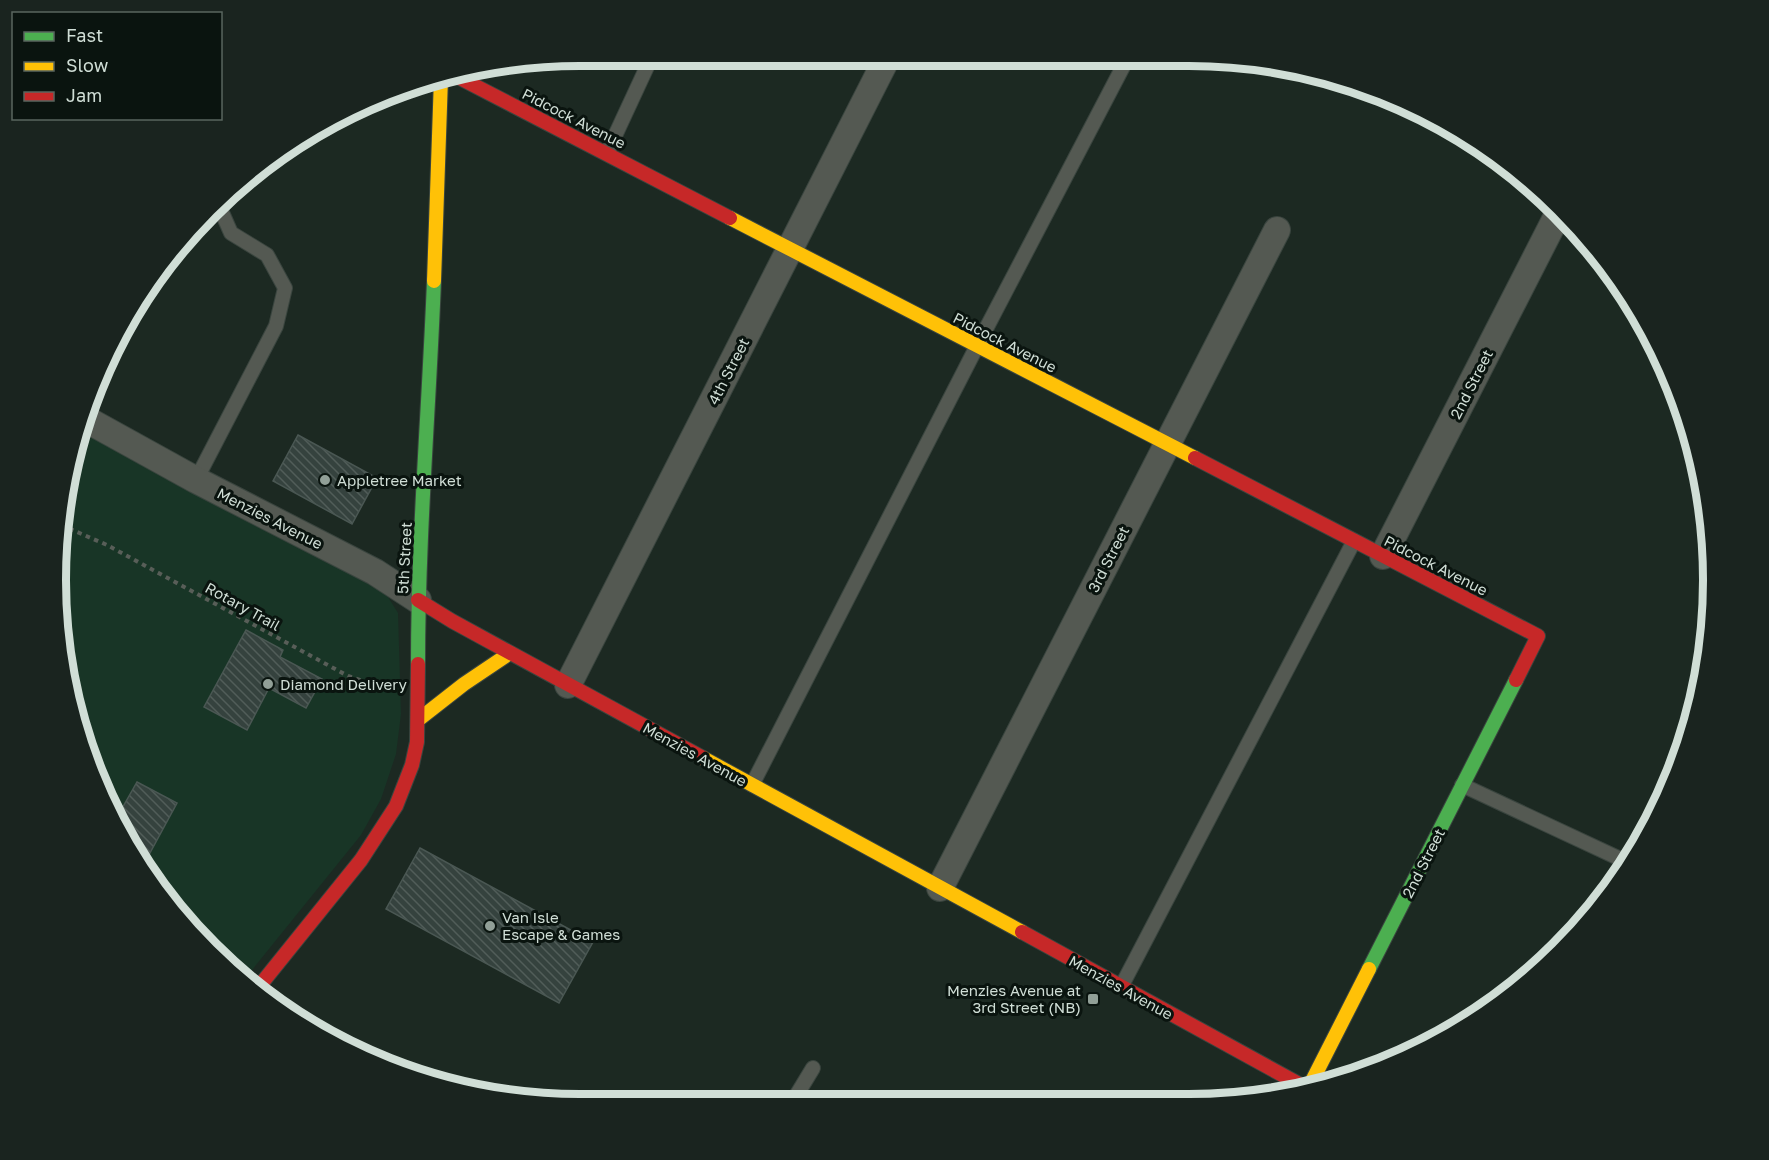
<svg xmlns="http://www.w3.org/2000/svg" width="1769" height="1160" font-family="'Golos Text',sans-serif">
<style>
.built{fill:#183526}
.building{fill:url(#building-back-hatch);stroke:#4a5753;stroke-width:1.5}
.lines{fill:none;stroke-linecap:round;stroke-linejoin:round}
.lane-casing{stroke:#3a453f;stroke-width:16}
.street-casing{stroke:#3a453f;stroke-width:28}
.fast-casing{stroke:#3a453f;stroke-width:16}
.slow-casing{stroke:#3a453f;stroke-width:16}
.jam-casing{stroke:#3a453f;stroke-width:16}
.path{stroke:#585e58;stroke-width:4;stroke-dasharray:4.5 4.5;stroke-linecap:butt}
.lane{stroke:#545952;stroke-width:14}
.street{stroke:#545952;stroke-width:26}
.fast{stroke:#4caf50;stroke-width:14}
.slow{stroke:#ffc107;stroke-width:14}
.jam{stroke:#c62828;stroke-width:14}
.poi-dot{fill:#919f97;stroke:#0a140f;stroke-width:2}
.labels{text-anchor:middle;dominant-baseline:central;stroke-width:6;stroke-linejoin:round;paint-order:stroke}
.street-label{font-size:15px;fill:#d0ded6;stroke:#0a140f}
.poi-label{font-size:15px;fill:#d0ded6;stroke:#0a140f;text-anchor:start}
.rim{fill:none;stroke:#d0ded6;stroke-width:8}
</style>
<defs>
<pattern id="building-back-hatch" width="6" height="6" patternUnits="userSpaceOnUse" patternTransform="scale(1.5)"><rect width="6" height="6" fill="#35423e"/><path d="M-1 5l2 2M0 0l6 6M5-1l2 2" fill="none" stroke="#515d59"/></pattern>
</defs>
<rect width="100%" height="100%" fill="#1c2922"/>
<path class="built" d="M81,426L379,590L388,597L398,613L401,714L396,754L381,799L361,835L244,980L234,975L126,843L73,715L57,546Z"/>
<g class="building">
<path d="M298,435L377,478L352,524L273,481Z"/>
<path d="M246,630L283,650L280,657L322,679L306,708L269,688L247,730L204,707Z"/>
<path d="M137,782L177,803L144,864L126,843L116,819Z"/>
<path d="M420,848L593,942L559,1003L386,909Z"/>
</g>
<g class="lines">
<g class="lane-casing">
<g id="lane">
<path d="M607,153L652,56"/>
<path d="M196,480L276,326L285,288L267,255L231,233L220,208"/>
<path d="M752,785L977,346L1127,59"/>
<path d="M1462,785L1629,863"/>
<path d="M1121,987L1354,541"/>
<path d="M339,1040L395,1069"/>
<path d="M793,1101L813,1068"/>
</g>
</g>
<g class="street-casing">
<g id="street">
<path d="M82,417L196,480L375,572L418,600"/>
<path d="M1383,556L1559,212"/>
<path d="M568,685L887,58"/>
<path d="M940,888L1277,230"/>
</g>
</g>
<g class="fast-casing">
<g id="fast">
<path d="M418,664C418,536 429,408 434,281"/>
<path d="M1369,969L1516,680"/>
</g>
</g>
<g class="slow-casing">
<g id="slow">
<path d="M730,218L1195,458"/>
<path d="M434,281L441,78"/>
<path d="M418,720L464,684L510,653"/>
<path d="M703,758L1022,932"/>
<path d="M1308,1089L1369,969"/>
</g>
</g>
<g class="jam-casing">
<g id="jam">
<path d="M456,76L730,218"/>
<path d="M1195,458L1538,636L1516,680"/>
<path d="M418,600L452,621L703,758"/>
<path d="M1022,932L1308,1089"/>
<path d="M257,989L361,860L396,806L412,765L417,742L418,664"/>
</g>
</g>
<path class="path" d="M61,525L107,545L348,676L388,689"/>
<use href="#lane" class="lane"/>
<use href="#street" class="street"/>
<use href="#fast" class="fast"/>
<use href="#slow" class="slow"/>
<use href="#jam" class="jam"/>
</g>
<g class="poi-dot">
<circle cx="325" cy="480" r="6"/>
<circle cx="268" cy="684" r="6"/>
<circle cx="490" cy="926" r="6"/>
<rect x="1087" y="993" width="12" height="12" rx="3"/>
</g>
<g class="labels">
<g class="street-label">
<text transform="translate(574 118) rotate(27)">Pidcock Avenue</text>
<text transform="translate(1005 342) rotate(27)">Pidcock Avenue</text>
<text transform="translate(728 371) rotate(-63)">4th Street</text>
<text transform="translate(1471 384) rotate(-63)">2nd Street</text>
<text transform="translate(270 518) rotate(27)">Menzies Avenue</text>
<text transform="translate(404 558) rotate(-87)">5th Street</text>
<text transform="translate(1108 559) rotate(-63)">3rd Street</text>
<text transform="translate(1436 565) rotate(27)">Pidcock Avenue</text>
<text transform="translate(243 606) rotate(29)">Rotary Trail</text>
<text transform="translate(695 754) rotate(29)">Menzies Avenue</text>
<text transform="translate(1423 863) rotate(-63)">2nd Street</text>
<text transform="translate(1121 987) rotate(29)">Menzies Avenue</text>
</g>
<g class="poi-label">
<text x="337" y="480">Appletree Market</text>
<text x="280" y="684">Diamond Delivery</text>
<text x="502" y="917">Van Isle<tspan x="502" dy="17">Escape &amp; Games</tspan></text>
<text x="1081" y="990" text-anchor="end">Menzies Avenue at<tspan x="1081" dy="17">3rd Street (NB)</tspan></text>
</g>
</g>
<path d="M0 0H1769V1160H0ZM580 66H1189A514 514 0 0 1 1703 580V580A514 514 0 0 1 1189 1094H580A514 514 0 0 1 66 580V580A514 514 0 0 1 580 66Z" fill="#1a241f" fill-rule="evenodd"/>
<path class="rim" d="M580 66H1189A514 514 0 0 1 1703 580V580A514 514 0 0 1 1189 1094H580A514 514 0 0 1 66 580V580A514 514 0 0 1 580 66Z"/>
<rect x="12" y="12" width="210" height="108" fill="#0a140f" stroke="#59655f" stroke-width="1.5"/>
<rect x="24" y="32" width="30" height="9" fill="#4caf50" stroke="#59655f" stroke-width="1.5"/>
<text x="66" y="42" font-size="18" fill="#d0ded6">Fast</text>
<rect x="24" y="62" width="30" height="9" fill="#ffc107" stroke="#59655f" stroke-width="1.5"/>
<text x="66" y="72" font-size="18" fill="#d0ded6">Slow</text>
<rect x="24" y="92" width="30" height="9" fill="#c62828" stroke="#59655f" stroke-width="1.5"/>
<text x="66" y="102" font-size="18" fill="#d0ded6">Jam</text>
</svg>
